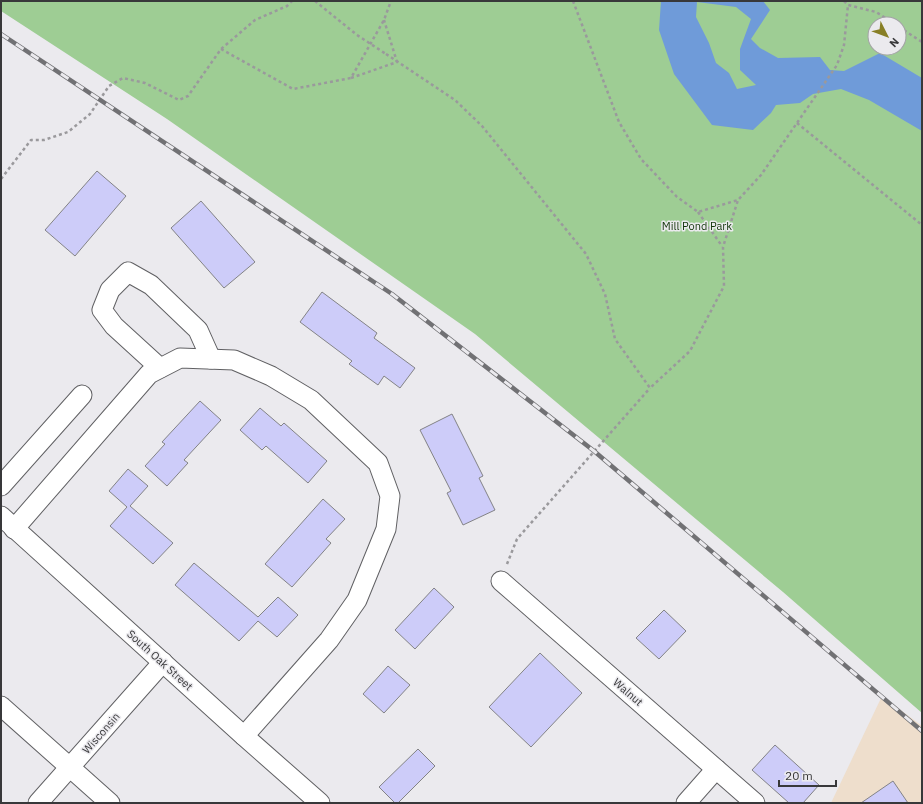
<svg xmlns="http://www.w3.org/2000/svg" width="923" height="804" font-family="'IBM Plex Sans',sans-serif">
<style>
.commercial{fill:#eedecc}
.green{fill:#9ecd94;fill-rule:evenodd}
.water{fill:#6f9bd9;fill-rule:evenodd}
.building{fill:#cdccf9;stroke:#838386}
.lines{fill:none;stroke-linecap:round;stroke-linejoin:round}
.minor-casing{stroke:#606063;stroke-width:21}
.path{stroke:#9a999c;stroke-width:2.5;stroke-dasharray:3 3;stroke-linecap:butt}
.minor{stroke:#fff;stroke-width:19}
.rail-casing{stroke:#717174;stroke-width:4.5}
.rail{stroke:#ebeaee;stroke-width:3;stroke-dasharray:9;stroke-linecap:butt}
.path-bridge{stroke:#9a999c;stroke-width:2.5;stroke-dasharray:3 3;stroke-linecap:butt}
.labels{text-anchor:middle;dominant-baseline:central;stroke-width:3;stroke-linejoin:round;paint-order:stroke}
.park-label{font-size:11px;fill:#113409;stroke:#ebeaee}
.street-label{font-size:11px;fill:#38383a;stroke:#ebeaee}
</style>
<rect width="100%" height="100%" fill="#ebeaee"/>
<path class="commercial" d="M882,696L922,726V803H831Z"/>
<path class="green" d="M1,1H922V713L783,592L475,334L167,119L1,11ZM875,24H899V48H875Z"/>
<path class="water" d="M661,1H763L770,10L751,39L760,48L778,58L820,57L830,70L844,71L880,53L922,78V131L869,100L841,89L813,94L800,103L776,105L771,113L753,130L712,125L674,74L659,30ZM697,2L736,7L751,19L740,49V70L756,85L737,89L729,73L716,63L709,43L696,17Z"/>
<g class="building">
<path d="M97,171L126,196L75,256L45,230Z"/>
<path d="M201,201L255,262L224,288L171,228Z"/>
<path d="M322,292L377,333L374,338L415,368L400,388L384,376L378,385L349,364L352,361L300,322Z"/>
<path d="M200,401L221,420L184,460L188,463L167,486L145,466L165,444L162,442Z"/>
<path d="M260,408L281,426L284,423L327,461L308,483L266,446L262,450L240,430Z"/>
<path d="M452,414L483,476L479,478L495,510L463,525L447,493L451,491L420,430Z"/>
<path d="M128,469L148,486L130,506L173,543L153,564L110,526L127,507L109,491Z"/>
<path d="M323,499L345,519L326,539L331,543L292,587L265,564Z"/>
<path d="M194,563L258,617L278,597L298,615L277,637L258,621L239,641L175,585Z"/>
<path d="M434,588L454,607L415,649L395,630Z"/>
<path d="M664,610L686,631L659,659L636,638Z"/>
<path d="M540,653L582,693L531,747L489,707Z"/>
<path d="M388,666L410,685L384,713L363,694Z"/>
<path d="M775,745L819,785L803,803H789L752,770Z"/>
<path d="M418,749L435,766L398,803H395L379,787Z"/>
<path d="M893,781L908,803H861Z"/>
</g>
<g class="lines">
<g class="minor-casing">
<g id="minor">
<path d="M160,368L114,326L102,310L110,290L128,272L151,285L198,330L211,359"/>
<path d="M1,486L82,395"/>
<path d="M1,516L244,736L320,803"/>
<path d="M14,529L149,374L180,358L234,360L271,376L311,400L378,463L390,496L386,529L357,600L329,640L244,736"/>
<path d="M501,581L755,803"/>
<path d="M1,706L110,803"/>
<path d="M38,803L163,662"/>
<path d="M686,803L716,769"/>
</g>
</g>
<g class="path">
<path d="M315,1L357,35"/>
<path d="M573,1L619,122L641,159L677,197L698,212L738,200L761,175L837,65L844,45L848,5"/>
<path d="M844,1L848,5L876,12L895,24"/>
<path d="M899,27L922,42"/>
<path d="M221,49L293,89L351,78L384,20L391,1"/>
<path d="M386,54L455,100L482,126L586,254L605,294L615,339L650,388L690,351L724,286L723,247L738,200"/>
<path d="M351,78L397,62L384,20"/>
<path d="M797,123L922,225"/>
<path d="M1,179L31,140H44L68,132L90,114L109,86L123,78L145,83L179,100L188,96L221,49L255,20L287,6L292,1"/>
<path d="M698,212L722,246"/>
<path d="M507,564L517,539L650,388"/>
</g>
<use href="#minor" class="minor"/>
<g class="rail-casing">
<path id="rail" d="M1,34L392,294L594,451L922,731"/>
</g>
<use href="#rail" class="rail"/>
<path class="path-bridge" d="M357,35L386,54"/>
</g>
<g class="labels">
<g class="park-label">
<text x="697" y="226">Mill Pond Park</text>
</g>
<g class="street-label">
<text transform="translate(160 660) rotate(42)">South Oak Street</text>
<text transform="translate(628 692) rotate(41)">Walnut</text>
<text transform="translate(101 733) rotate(-49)">Wisconsin</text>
</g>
</g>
<rect width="923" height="804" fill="none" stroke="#38383a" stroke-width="4"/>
<g transform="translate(887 36) rotate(132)"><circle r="19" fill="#ebeaee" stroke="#a3a3a6"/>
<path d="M0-3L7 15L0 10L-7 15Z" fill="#887f26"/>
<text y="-6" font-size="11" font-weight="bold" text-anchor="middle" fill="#38383a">N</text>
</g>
<path d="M779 780v6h57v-6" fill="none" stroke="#38383a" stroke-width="2"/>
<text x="785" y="780" font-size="12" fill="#38383a" stroke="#ebeaee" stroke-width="3" paint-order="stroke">20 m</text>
</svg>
